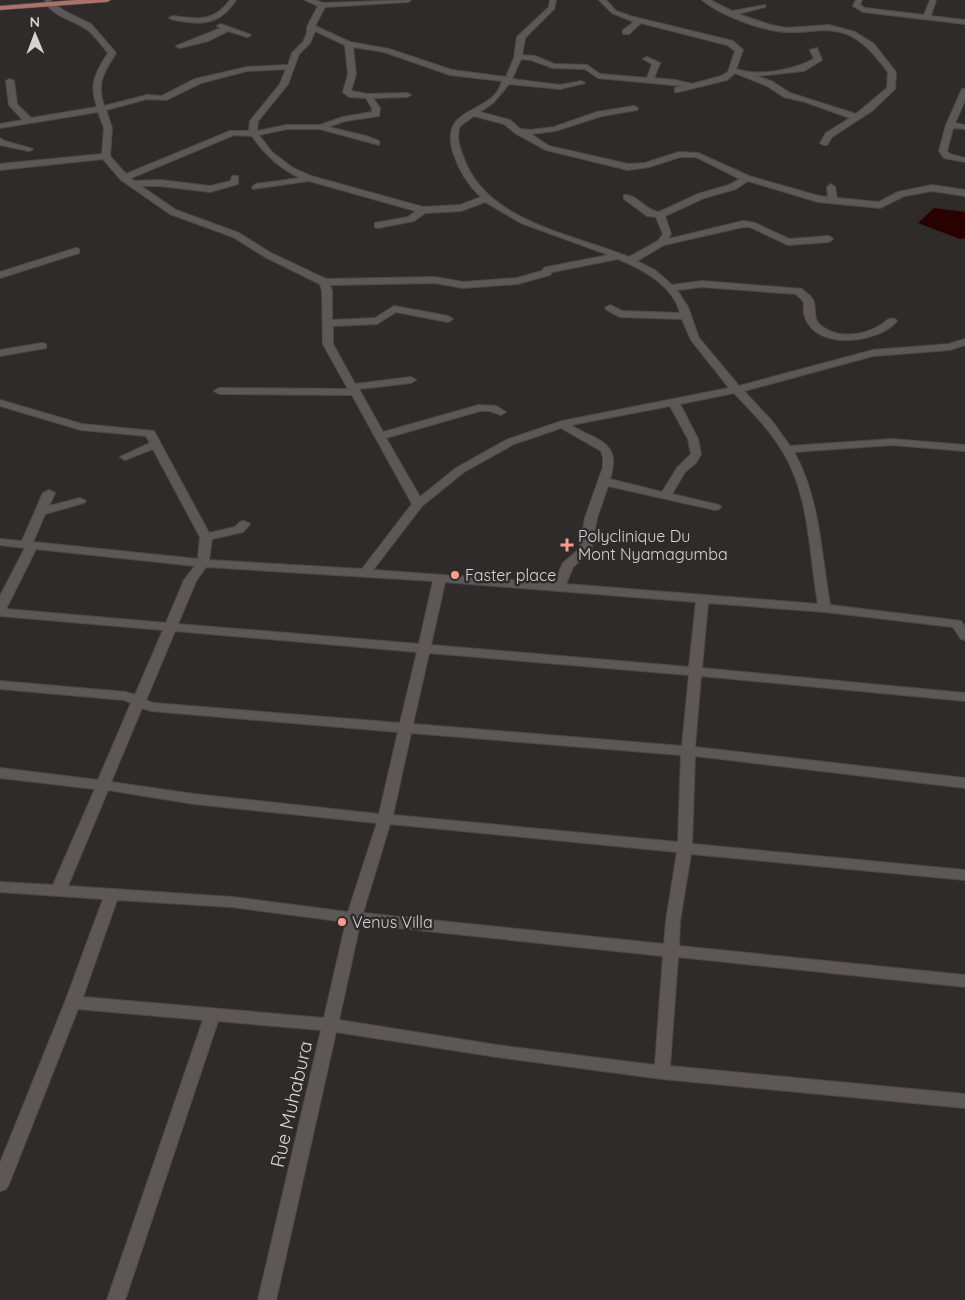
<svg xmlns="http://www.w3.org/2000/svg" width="965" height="1300" font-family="Quicksand,sans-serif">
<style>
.water{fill:#290100}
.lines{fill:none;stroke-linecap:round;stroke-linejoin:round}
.minor-casing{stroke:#4c4949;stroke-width:2}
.primary-casing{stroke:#4c4949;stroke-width:1}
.minor{fill:#5d5857;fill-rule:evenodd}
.primary{fill:#ac7167;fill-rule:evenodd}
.poi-dot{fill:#f59d8e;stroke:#2f2b2a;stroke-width:2}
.labels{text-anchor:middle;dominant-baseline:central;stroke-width:5;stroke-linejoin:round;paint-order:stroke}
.poi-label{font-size:16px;fill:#d6d3d3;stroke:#2f2b2a;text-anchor:start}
.near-street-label{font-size:19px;fill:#d6d3d3;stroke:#2f2b2a}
</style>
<rect width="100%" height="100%" fill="#2f2b2a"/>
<path class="water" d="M934,208L965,212V238L960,239L918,223Z"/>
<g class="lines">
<g class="minor-casing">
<g id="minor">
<path d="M45,0H51L52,3L68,13L91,24L116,53C104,72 96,83 104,106L147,95L162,96L195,79L247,67L288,65L292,53L303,42L307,33V27L318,6L305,0H315L323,3L411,0L408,2L325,7L315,26L350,42L389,49L452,70L506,77L514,58L517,37L549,7L550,0H556L554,9L525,38L522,55L535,56L554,64L587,65L600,74L647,78L652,64L643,59L647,57L660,63L654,78L675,80L692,84L721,76L728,72L735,51L727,45L641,23L629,34H623V30L634,22L612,13L599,0H606L616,11L630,16L733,41L743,50L736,69C758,77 794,70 814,59L810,50L817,48L822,60L804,71L757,76L773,82L790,93L856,114L887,88L888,72C877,58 866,43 849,35C828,26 810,33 788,32C764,32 720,15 702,0H710L732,11L765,5V7L738,14L771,25L787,28L829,25L855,32L874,44L896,72L895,89L872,111L832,137L827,145H824L820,143L826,133L850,118L805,102L784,97L767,86L735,73L727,80L678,92H675V88L683,86L598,78L585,69L553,68L531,60L521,59L512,79L560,85L581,81L585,83L560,89L509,84L493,103L480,112L510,120L520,129L530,130L554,127L597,112L634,106L638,108L637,110L602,116L555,131L531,134L549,146L628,164L645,163L679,152L698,153L749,176L819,196L828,197L827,187L831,184L835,187L837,198L879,202L898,192L932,185L965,190V196L932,191L904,196L880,208L818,202L748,181L736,189L704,198L665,216L671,234L668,239L743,221L755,223L789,239L829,236L833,239L829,242L788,245L750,227H743L664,245L637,261L656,271L672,285L702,281L802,289C805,292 811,296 813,300C817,309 812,317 820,325C836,339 862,336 879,326C885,323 888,317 895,319L897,321C879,343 816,351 805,317C803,312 804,307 804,302L796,294L702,287L677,290L688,307L699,338L739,386L873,350L949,344L965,339V345L950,350L873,356L744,391L772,421L790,446L892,439L965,445V451L892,445L794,452C820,498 821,554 830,605L961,621L965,627V640L961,639L953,627L825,612L708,603L702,668L965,693V701L701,676L695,747L965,778V788L695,756L692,844L965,870V880L691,854L680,921L679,946L965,975V987L678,957L670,1066L965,1094V1108L662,1079L497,1057L336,1032L276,1300H258L321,1030L218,1021L125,1300H107L203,1020L78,1009L9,1184L6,1189L0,1191V1163L65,1002L103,899L0,892V882L53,885L95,789L0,778V768L98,780L131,703L124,700L0,689V681L126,692L135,695L163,630L0,616V596L25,548L0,545V539L22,541L43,493L49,490L55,493L49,506L80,498L86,501L84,503L45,514L33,542L198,559L200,537L153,449L125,460L120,457L150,443L146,436L81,430L0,406V400L82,424L154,431L209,533L235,527L240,522L244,521L250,524L243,532L212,539L209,560L362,569L412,504L352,395L219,394L214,391L219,388L348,389L323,344L322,291L320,284L265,257L233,237L170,214L121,180L103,159L0,170V164L102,154L104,128L98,112L0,128V124L23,120L9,105L6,81L10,79L14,81L17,104L31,118L97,107C89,84 95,73 108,53C101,45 93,32 83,27C72,20 48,14 45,0ZM315,31L345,45L348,74L343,92L349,97L366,98L372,108V112L343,117L320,125H287L257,131L258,121L288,84L299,54L310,43ZM353,47L384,52L450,75L502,81C494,116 439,103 453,152C459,171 467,184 481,197L460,205L423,207L311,176L293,168L272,152L259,135L287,129H320L379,145V141L366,136L328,127L345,121L379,116L380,108L373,98L407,97L411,95L407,93L368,94L351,91L356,74ZM286,69L280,84L250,121L249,131H230L126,174L110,156L112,128L106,110L147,99L166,100L201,83L247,71ZM474,116L504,124L515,133L546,150L628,170L649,167L680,157H696L740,179L729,185L698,194L659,212C646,211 637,194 624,195V199L647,216L656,217L663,234L658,241L629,257C573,234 485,222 463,156C459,146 456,136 460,126ZM234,135L252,136C265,155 279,168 300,178L256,184L252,187L253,189L309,181L416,211L408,217L375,223V227L378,228L414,221L425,213L461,211L485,202L521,223L609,255L547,267L544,268L542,271L517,278L463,282L435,277L326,279L271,253L239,233L176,210L141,186H160L210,192L238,184V176H232L231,181L210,186L160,180L134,181L131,178ZM618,259C642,269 673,285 680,313L622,311L610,305L605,308L607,310L620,317L682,319L691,340L729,388L562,421L506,440L456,468L420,497L386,438L480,411H490L501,415L506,412L496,406L479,405L383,432L359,389L411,383L416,380L411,377L355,384L333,344V326L377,324L396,312L448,322L453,319L448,316L394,306L375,318L332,320V291L330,285L435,283L463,288L517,284L550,275L552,272ZM734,393C752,412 770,430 783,452C810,496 809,554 818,604L566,584L573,567L591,551L597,518L608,486L715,510L719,509L721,507L719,505L672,494L685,472L696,463L701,454L698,439L680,404ZM670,406L688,439L691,454L677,468L662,492L610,479C622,440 597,442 571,425ZM561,428L601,451L603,457V467L585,518L579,549L563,563L554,583L373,570L422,506L464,472L514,444ZM36,549L195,566L184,580L166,623L6,609ZM206,567L433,581L419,644L178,624L196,581ZM445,582L696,602L689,667L431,645ZM175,631L417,652L400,723L153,703L146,700ZM429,653L689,675L682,746L413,724ZM142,708L151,711L398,732L379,814L194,794L111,782ZM411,733L681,755L678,842L393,815ZM108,790L194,804L377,823L348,912L232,897L68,886ZM390,824L677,852L666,921L664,944L363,913ZM117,900L232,907L346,922L324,1018L83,997ZM360,924L663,956L655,1065L497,1045L339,1020Z"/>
<path d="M230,0H236C224,18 211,25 189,22C182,21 175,21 169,18L173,16C198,19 213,23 230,0Z"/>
<path d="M856,0H862L860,5L865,8L924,15L930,0H936L931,16L965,20V24L863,12L853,6Z"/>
<path d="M221,24L251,35L247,37L228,31L208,41L180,48L176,46L221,28L217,26Z"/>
<path d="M962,89H965V100L955,123L965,125V129L953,128L947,151L950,154L965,158V162L944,158L939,151L946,125Z"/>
<path d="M0,138L5,141L33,149L29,151L0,145Z"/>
<path d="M76,248L79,249V253L0,278V272Z"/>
<path d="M42,343L46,344V348L0,356V350Z"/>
</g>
</g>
<g class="primary-casing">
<path id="primary" d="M76,0H111L107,2L0,10V6Z"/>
</g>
<use href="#minor" class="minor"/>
<use href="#primary" class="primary"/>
</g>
<g class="poi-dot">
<path d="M564.5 537.5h5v5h5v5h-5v5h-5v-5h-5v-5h5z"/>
<circle cx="455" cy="575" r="5"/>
<circle cx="342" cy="922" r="5"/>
</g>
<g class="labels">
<g class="poi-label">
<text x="578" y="536">Polyclinique Du<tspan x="578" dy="18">Mont Nyamagumba</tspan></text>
<text x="465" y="575">Faster place</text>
<text x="352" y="922">Venus Villa</text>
</g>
<g class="near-street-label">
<text transform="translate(291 1104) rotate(-77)">Rue Muhabura</text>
</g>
</g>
<g transform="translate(35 35) rotate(359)" stroke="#2f2b2a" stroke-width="4" paint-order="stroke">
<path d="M0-4L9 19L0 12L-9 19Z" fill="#d6d3d3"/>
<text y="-8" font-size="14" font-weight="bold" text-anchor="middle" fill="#d6d3d3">N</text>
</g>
</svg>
